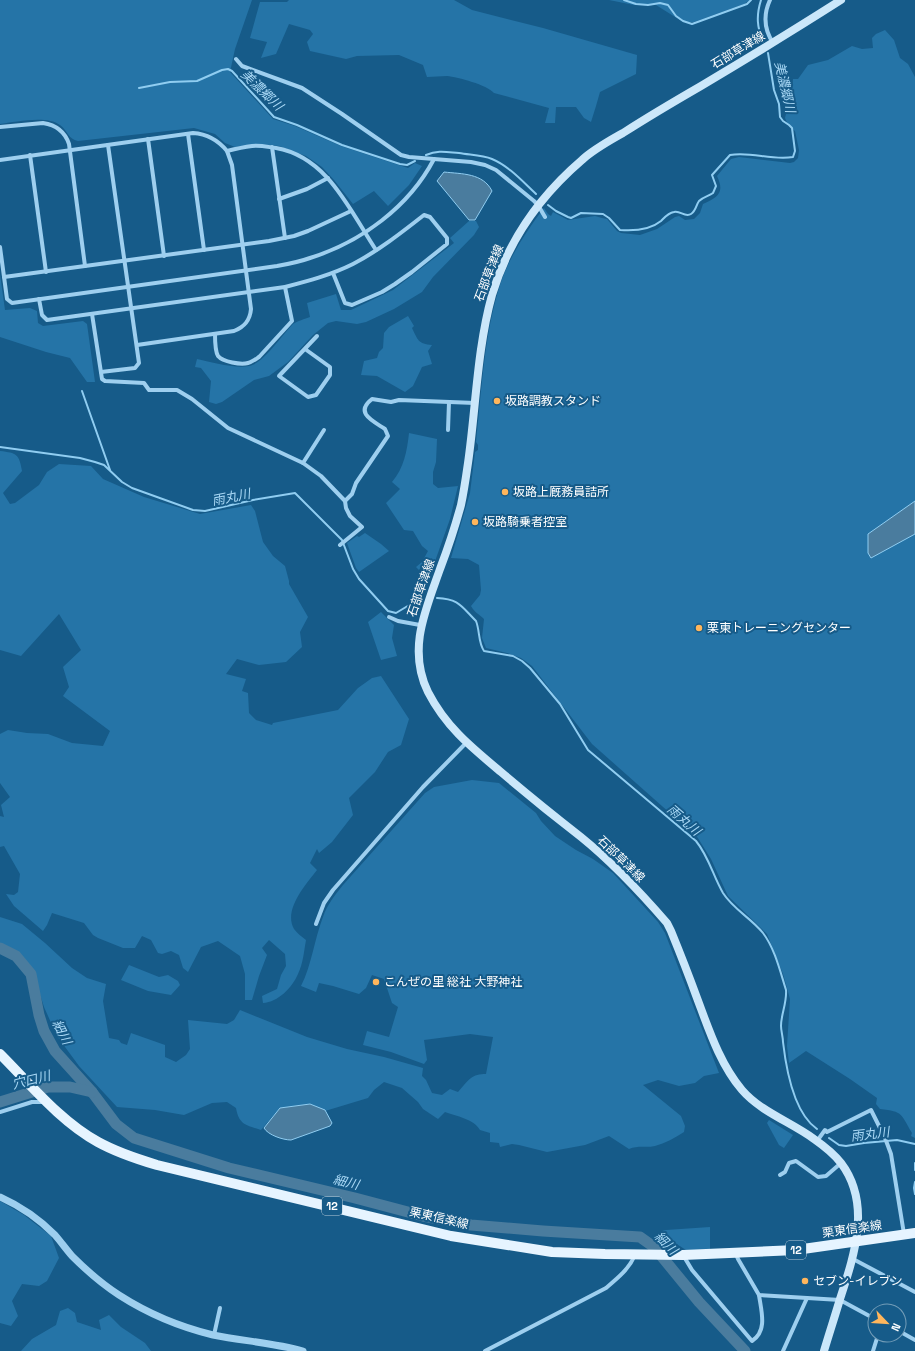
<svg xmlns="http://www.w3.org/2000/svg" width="915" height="1351" font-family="'Space Grotesk','Noto Sans JP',sans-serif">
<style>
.green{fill:#2574a7}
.water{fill:#4a7c9e;stroke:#90cdf1}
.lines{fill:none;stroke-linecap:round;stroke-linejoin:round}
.stream{stroke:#90cdf1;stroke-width:2}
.river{stroke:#4a7c9e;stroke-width:11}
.minor{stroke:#9ecfef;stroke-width:4}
.tertiary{stroke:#9ecfef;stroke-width:7}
.secondary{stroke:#cbe7fa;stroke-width:8}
.primary{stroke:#e6f4ff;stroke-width:10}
.poi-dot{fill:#ffb65c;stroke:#165b89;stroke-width:1.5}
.labels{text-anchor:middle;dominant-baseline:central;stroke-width:4;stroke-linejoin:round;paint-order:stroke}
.shield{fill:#165b89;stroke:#b9cedc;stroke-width:1}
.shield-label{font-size:11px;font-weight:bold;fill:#fff}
.street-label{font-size:12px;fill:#fff;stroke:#165b89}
.poi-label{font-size:12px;fill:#fff;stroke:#165b89;text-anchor:start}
.water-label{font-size:13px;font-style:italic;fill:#aad9f6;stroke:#165b89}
</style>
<rect width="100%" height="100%" fill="#165b89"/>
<g class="green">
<path d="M0,0H252L235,49L230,72L273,119L295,126L341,146L408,168L415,163L422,166L409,185L388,206L374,191L353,204L334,180L322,167L306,156L279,146L256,144L235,147L225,143L215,134L194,128L78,141C68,139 68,131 60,125C47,115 15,122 0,124Z"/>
<path d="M289,0H454L472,10L543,28L637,55L636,74L600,92L596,106L591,122L584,118L576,107H556L555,123H545L549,108L494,93C487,85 458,77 447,76C440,76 434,77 427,77L423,65L399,55L357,56L346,59L310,51L307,42L313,34L310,30L289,24L276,54L261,58L267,42L250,38L260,2H287Z"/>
<path d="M609,0H750L744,4L694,22H683L656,5H634Z"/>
<path d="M885,30L894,40L900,58L908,64L915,77V1138L911,1136L912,1133C900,1113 904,1112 880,1109L876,1104L877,1098L850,1079L806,1051L789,1063L787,1046L790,999L783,974L767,934L728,896L711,859L696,835L680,822L592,744L532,666L521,658L507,653L486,648L482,638L484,619C479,614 474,612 471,606L480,595L481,590L479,565L468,559L451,558L470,493L475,452L478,450V445L476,442C482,388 484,331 502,279C512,253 527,230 544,208L548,214L551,216L553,212L568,220L595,216L602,218L607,219L617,231L621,233L640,235L657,229L675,217L679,216L685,220L694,219L700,213L703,204C718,197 725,193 717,176L731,159L739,157L790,163L794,162L798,158L799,150L795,131L788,125L785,118L787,110L790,105L793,79H798L808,65L828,60L852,46L862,49L873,48L872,38L876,34Z"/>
<path d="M469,221H476L479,227L474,235L433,277L422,292L394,309L366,322L357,324L336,321L328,323L313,335L288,362L269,376L254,380L222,402L216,404L209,402L211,381L201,368L195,367L197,359C210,362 236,369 249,366C263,364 282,335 293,324C297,321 305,319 310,317L307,303L336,294L341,310H351L393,290L454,243L450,238Z"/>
<path d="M0,274L5,310L30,308L37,311L38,323L43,326L83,321L87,324L95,382H87L70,358L46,352L0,337Z"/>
<path d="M408,316L414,326L412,328C418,340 418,344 432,345L428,351L432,364L422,367L413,386L405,392L377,376L361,375L364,361L377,358L379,352L383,348L384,333L389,327Z"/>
<path d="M409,433L437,439L436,462L433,472V484L438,488L458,486L450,519L433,567L424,562L419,570L416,567L422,562L428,551L422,546L413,531L404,530L386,503L400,489L392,482C404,468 407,451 409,433Z"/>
<path d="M0,451C17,453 19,454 22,471L3,493L10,504L15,503L39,485L47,472L59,464L91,466L103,479L144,497L200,514L251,505L255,511L263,542L273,556L285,566L289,581V584L308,617L300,632L302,647L286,662L259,665L237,659L226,674L246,679L242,691L248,693L249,713L256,720L272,725L273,723L338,710L358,688L372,678L381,676L409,719L401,745L388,752L375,772L349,798L353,815L332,842L319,853L317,849L310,863L317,870C306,884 283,910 294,929C297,933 302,937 306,940C304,951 303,964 298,974C292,988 278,1002 263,1003L262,996L277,989L281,975L286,966L285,954L269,940L262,948L267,955L259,976L252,1000H245V974L240,956L218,941L201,947L188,972L183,968L179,955L171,951L162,954L158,953L151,940L142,936L135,948H123L98,938L93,935L84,923L52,913L47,925L43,931L14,906L6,894L14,895L18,892L20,874L4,846L0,847V816L4,817L1,805L10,797L0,783V734L8,730L27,733L48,734L72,743L103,746L110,731L63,696L69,687L63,667L81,650L59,614L21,656L0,650Z"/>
<path d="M365,533L381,544L389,551L359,572L356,568L347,543L357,536L359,537Z"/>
<path d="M381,612L394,625L392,638L397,656L381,660L368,622Z"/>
<path d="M472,780L499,783L536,813L541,821L555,836L576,850L593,859L613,873L658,922L665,933L719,1073L704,1076L695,1083L679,1086L658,1080L643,1085L681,1116L685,1126L684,1132C675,1138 665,1143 655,1146C646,1148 638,1145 629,1149L609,1136L585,1145L547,1152L519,1145L512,1144L500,1147L499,1143L490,1142V1133L480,1130C474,1119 456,1116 445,1112L438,1119L423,1109L418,1102L402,1088L384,1082L374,1090L368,1098L325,1111L310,1104L280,1108L261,1130C246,1125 239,1125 236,1108L227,1102L212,1103L184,1115L155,1110L117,1107L79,1066L57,1036L44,1007L32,969L23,957L15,951L0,944V917L22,924L45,943L72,968L87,978L106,984L103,1001L109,1038L119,1040L121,1043L127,1045L131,1033L165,1045V1057L176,1062L186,1055L190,1049L188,1020L227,1024L234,1020L240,1010L307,1037L347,1049L384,1057L423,1068L422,1076L426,1080L432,1093L442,1095L450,1089L458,1092C467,1082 471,1073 486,1074L493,1037L470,1034L424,1040L427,1060L424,1064L391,1052L363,1045L367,1031L389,1037L398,1007L392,1003L384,979L372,975L366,988L359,994L333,986L319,983L316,992L301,986C312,964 314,940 323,917C327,905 335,895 343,885L425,793L434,787Z"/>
<path d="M129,965L159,977L168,975L178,981L180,985L171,995L148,991L121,980Z"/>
<path d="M769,1120L793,1135L784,1148L779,1145L767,1123Z"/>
<path d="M0,1201L24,1215L51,1236L59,1258L47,1281L39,1286L22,1284L12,1301L18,1316L11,1326L0,1323Z"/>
<path d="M710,1227V1250H686L661,1234L662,1231L666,1230Z"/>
<path d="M68,1308L75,1313L77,1322L101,1330L99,1320L109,1315L121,1327L145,1343L151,1351H21L32,1339L56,1325L60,1311Z"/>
</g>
<g class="water">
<path d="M444,172C462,174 483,173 492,191L475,220H469L437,181Z"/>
<path d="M915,501V534L871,558L868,553V534Z"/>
<path d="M310,1104L325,1110L332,1123L330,1126L291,1140C283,1140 268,1135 264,1128L280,1108Z"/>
</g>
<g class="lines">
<g class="stream">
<path d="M624,0L636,4L648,5L660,3L668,5L676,16L683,21L692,24L747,4L751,0"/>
<path d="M761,0C756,16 757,27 763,42"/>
<path d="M139,88L170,82L197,81L222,70L228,69L232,71L274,117L297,125L342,145L400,164L407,165L415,161"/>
<path d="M426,155C438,150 446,152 459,153C470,155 482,155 492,159C509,166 523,182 536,194"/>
<path d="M548,205L556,211L568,217L571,218L581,213L603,214L609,218L620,230C634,231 650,230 661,221C665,217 668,213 674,212C680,210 685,218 691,214C696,211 696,205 699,201C703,197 709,196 713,193L716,186L712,175L730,155C751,151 772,161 793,157L795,151L792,128L789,125L783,121L780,117L779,104L774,90L768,53"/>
<path d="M82,391L110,470"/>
<path d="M0,447L80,458L95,462L104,465L122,482L132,488L193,510L205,511L253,500L295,493L342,540L353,569L359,579L388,611L396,613L416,601"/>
<path d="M437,598C459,599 461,606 476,621C480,631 478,642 484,651L513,656L522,661L530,668L560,704L588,750L696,841C709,857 713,876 723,893C733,909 751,918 763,933C775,949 780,971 786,990C787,1003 781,1014 781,1026C781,1031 783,1037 783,1042C786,1068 794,1113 817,1129"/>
<path d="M829,1138L839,1145L846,1146L864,1143L897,1140L915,1144"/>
<path d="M915,1163V1170"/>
<path d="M915,1182L914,1188L915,1194"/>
</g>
<g class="river">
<path d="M0,948L16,956L31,974L39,1015L44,1031L55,1051L92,1092L116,1124L134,1138L229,1168L355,1198L423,1216L471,1225L543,1231L640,1237L654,1247L699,1302L745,1351"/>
<path d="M0,1102L48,1087H70L92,1092"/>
</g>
<g class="minor">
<path d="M770,0C763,15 764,29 773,43"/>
<path d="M236,59L242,66L302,88L342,114L401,155L409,157L471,162L485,165L496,170L534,201L538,205L545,217"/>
<path d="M0,127L43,123C56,125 65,132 69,144L85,266"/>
<path d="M188,134L204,250"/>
<path d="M148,139L164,256"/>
<path d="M272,147L285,238"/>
<path d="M30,155L46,272"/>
<path d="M0,160L193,133C208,134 218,140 227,151C235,149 244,147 252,146C260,145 268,147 276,148C328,157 350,211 376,250"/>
<path d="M279,199L307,189L328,178"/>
<path d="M0,247L7,299L12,303L277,266C288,264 299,262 310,258C361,242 409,207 434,159"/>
<path d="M4,277L269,241L294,236L308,231L351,211"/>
<path d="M39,299L42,315L47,320L285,287C308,281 331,275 353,264C378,251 401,233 424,215L430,217L447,238V244L412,272L395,284L382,292L352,305L345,303L333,273"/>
<path d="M92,314L102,379L105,381L144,383L149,390H177L192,399L228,428L303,463L321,476L345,501L346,508L350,516L362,527L340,545"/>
<path d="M215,334C215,340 215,351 218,356C223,362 241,365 248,363C252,362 256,359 259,357L292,321L285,287"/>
<path d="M137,345L234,331C244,327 250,321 251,309L232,165L227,151"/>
<path d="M305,349L330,367V375L316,395L308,397L279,376L317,336"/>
<path d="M101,372L135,368L139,363L108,145"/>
<path d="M448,430L449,402"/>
<path d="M303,463L324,430"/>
<path d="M345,501L352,494L356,483L388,436L385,429C373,421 354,413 372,399L391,402L399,400L475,403"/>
<path d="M389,617L398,621L420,625"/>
<path d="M316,924L324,903L333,890L423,787L466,743"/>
<path d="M0,1112L32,1102H45"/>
<path d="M817,1141L825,1130L827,1132L871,1110L885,1138L891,1154L904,1234"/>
<path d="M780,1175L785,1172L789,1163L796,1161L818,1177L826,1176L841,1163"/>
<path d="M736,1254L738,1259L759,1295L840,1300L875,1319"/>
<path d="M683,1255L692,1270L752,1341C768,1331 761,1310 759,1295"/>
<path d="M853,1259L915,1292"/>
<path d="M899,1331L915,1340"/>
<path d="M214,1335L220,1308"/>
<path d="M485,1351L606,1288C618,1278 629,1269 635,1255"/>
<path d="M783,1351L807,1298"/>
<path d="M873,1351L878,1335"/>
</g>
<path class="tertiary" d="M0,1197C20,1206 39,1219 55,1235C61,1242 66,1249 72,1256C86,1270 102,1284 119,1295C147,1313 180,1327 213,1335C243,1341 274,1343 303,1351"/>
<path class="secondary" d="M824,1351C829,1334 835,1316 840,1299C854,1256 872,1204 841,1163C834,1154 824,1146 814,1139C791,1122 761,1112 742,1090C720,1064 709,1030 697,998C689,976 680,953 671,931L667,923C641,893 612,862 581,837C554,816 527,794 501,772C471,747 446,727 428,692C407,649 426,609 440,569C448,548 455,527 461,505C464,491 466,477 468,463C476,407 477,349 492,295C508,241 540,196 582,160C594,149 609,141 623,133C648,117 675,101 701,86C748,58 794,30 841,0"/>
<path class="primary" d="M0,1054C30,1084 61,1122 98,1142C116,1152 137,1159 157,1165L451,1236L552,1252L605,1254L683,1255L796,1250L915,1233"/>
</g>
<g class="poi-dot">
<circle cx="497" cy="401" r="4"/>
<circle cx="505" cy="492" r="4"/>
<circle cx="475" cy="522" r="4"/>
<circle cx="699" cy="628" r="4"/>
<circle cx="376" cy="982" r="4"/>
<circle cx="805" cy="1281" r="4"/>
</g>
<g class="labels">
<g class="shield">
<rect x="322" y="1197" width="20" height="18" rx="3"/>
<rect x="786" y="1241" width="20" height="18" rx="3"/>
</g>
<g class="shield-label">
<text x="332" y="1206">12</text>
<text x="796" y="1250">12</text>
</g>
<g class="street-label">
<text transform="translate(738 50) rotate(-31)">石部草津線</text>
<text transform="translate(489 273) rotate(-69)">石部草津線</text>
<text transform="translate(421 588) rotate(-71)">石部草津線</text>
<text transform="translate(621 859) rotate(44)">石部草津線</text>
<text transform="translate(439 1218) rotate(13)">栗東信楽線</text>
<text transform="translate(852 1229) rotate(-8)">栗東信楽線</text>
</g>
<g class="poi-label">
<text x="505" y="401">坂路調教スタンド</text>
<text x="513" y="492">坂路上厩務員詰所</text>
<text x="483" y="522">坂路騎乗者控室</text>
<text x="707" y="628">栗東トレーニングセンター</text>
<text x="384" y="982">こんぜの里 総社 大野神社</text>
<text x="813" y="1281">セブン-イレブン</text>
</g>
<g class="water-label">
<text transform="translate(785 87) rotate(77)">美濃郷川</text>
<text transform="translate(262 90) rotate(44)">美濃郷川</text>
<text transform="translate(231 497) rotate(-11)">雨丸川</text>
<text transform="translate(684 820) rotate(41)">雨丸川</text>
<text transform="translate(62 1032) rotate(63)">細川</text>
<text transform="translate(31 1080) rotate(-14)">穴口川</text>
<text transform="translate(870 1134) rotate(-7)">雨丸川</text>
<text transform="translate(346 1182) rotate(14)">細川</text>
<text transform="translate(666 1243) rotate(45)">細川</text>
</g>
</g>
<g transform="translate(887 1323) rotate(115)"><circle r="19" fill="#165b89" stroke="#739db8"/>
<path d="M0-3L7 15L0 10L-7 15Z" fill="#ffb65c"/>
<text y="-6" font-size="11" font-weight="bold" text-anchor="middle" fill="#ffffff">N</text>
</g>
</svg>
